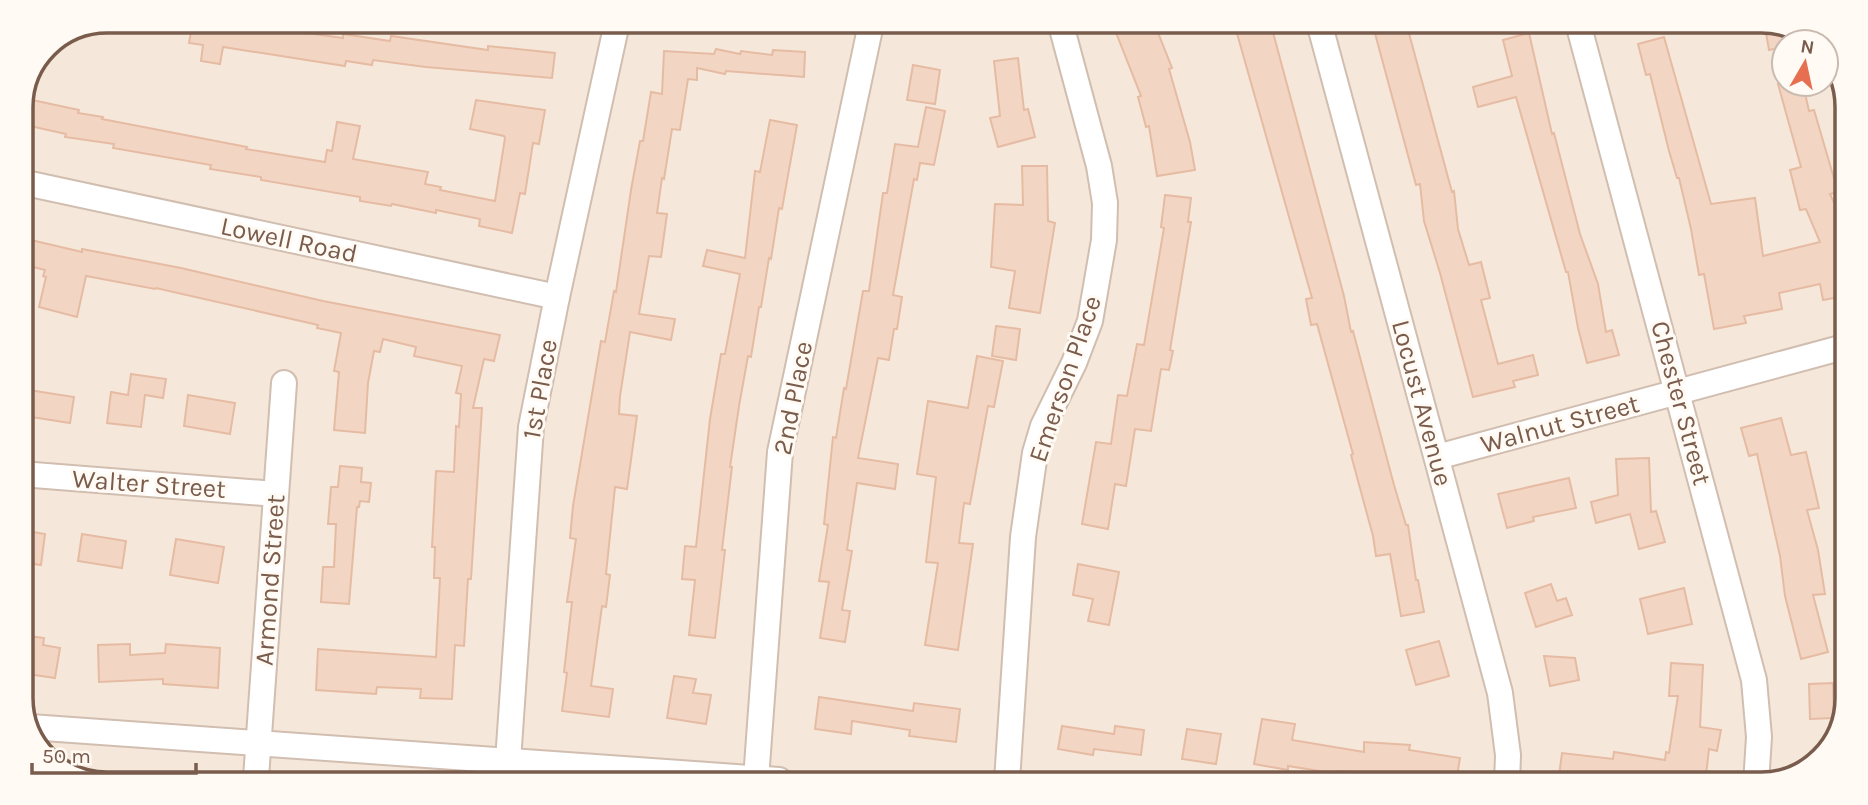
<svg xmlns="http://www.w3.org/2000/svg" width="1868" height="805" font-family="Karla,sans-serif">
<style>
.residential{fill:#f5e8da}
.building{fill:#f3d5c3;stroke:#e6bba3;stroke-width:2}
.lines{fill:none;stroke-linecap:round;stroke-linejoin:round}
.minor-casing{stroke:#d1beb0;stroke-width:28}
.minor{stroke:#fff;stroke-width:24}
.labels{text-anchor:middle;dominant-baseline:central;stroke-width:6;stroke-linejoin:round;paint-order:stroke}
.street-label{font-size:26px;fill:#7a5c4d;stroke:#fffaf3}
.rim{fill:none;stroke:#7a5c4d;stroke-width:3.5}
</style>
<rect width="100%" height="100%" fill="#fdf6ec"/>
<path class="residential" d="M107,21L1793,27L1812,42H1784V84H1826V52L1829,55L1847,101L1841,730L1809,769L1761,784L75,778L39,750L21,704V102L47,46Z"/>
<g class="building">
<path d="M193,21H215L243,26V24L343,38V34L390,41L391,36L488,50V46L555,53L552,78L426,67L373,60L372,65L346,61L345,66L223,47L220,64L201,61L203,45L189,43Z"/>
<path d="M1113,25H1155L1172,68L1169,69L1190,142L1195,170L1157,176L1149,126L1146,127L1138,97L1141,96Z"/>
<path d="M1256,25H1271L1344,296L1351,332L1353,331L1394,485L1406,525H1408L1416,580H1418L1424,612L1401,616L1390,554L1376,556L1373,536L1351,455L1353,454L1317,324L1311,325L1306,299L1312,298L1236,30Z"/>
<path d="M1373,26H1407L1452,192L1454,191L1458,229L1469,265L1481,262L1490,298L1481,300L1498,364L1533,355L1538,375L1513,381L1515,387L1473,397L1440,273L1424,221L1420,184L1416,185Z"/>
<path d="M1765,27H1784V47L1769,50Z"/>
<path d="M1529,33L1552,134L1554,133L1580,234L1598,284L1606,332L1612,330L1619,355L1587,363L1578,328L1568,272H1566L1516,97L1478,107L1473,87L1512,76L1503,40Z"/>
<path d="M1664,37L1711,204L1755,198L1763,256L1820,242L1806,209L1800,210L1790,170L1801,167L1778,84H1803L1809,111L1814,110L1838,192L1830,194L1846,229L1845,296L1823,300L1820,284L1779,293L1782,309L1744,316L1746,323L1714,329L1704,274L1699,275L1691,229L1679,178H1677L1669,151L1650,74L1646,75L1638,44Z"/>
<path d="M716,49L740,54L741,51L772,55L773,50L805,52L804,77L726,71L725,74L697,68V80L688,79L680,130L672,129L664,179L662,178L657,213L667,214L661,257L649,256L639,314L675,319L671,340L630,332L620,396L619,414L637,416L627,489L615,487L606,574L610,575L606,607L602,606L591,686L613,689L609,717L562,711L567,673L564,672L572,602H567L576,539L570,538L573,506L601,341L605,342L614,291L616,292L631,190L640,141H643L651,92L662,94L664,51L714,54Z"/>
<path d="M1018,58L1024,110L1028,109L1035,137L998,147L990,118L1000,116L994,61Z"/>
<path d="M913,65L940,70L935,104L907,100Z"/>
<path d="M23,98L79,110L78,113L103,117L102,119L247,147L246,149L325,162L327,150L332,151L337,122L360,126L353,159L428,172L425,184L441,187L440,190L495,201L505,138L504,136L470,129L476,100L545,110L539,144L533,143L525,194L520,193L512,233L479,226L480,219L436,210V213L392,204L391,206L360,201V197L261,180V177L210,169L211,165L113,148L114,144L65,137L66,134L21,124Z"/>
<path d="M926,107L945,111L934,165L920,163L917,180L914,179L893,295L902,297L897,329H894L889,360L878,358L858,458L898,464L895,489L857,483L847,550L852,551L842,610L850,611L845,642L820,638L829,582L819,581L828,525L824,524L833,437L836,438L844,388L846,389L863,291H869L883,193H887L895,144L918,147Z"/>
<path d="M770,120L797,125L782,209L779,208L771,259L769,258L761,307H759L751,357L748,356L739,406L730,467H732L722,550H725L715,638L689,635L695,580L682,579L685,546L696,547L710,419L721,354H725L740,274L703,266L707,250L745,258L755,171L760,172Z"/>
<path d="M1022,166H1047L1048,221L1055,223L1040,313L1009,308L1015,271L991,267L995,204L1023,205Z"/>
<path d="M1165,195L1191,198L1188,222H1191L1170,350L1173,351L1169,370L1161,369L1151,431L1135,429L1126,486L1115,484L1108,529L1082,524L1096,442L1111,444L1118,395L1127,396L1137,344L1144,345L1164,228L1161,227Z"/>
<path d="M31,240L82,252V249L181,268L323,301L500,335L494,361L484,359L473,408H482L471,579H468L464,646L455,645L452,699L420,698L421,689L377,687L376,694L316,690L318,649L436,657L440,578H434L435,547H432L436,471L454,472L456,426L459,427L461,394L456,393L462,366L414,356L416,347L383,339L380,352L374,351L368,383L365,433L334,430L339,372L334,371L341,333L317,328L318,325L156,288L155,289L86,276L77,317L39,307L46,277L43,276L45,270L25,265Z"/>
<path d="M996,326L1020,329L1016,360L992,356Z"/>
<path d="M977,356L1003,361L994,407L988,406L970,504L964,503L959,543L973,544L958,650L925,645L938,563L926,562L936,477L917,474L928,401L968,408Z"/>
<path d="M131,374L166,379L163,398L145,395L141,427L107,423L111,392L128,395Z"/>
<path d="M29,390L74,397L70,423L25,416Z"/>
<path d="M188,395L235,403L230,434L184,426Z"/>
<path d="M1781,418L1791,455L1806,452L1819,508L1807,510L1818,550L1825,594L1813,595L1828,652L1801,659L1785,596L1780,556L1757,454L1749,456L1741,428Z"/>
<path d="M1649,458L1651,512L1656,511L1665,542L1639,549L1630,514L1596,523L1591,502L1618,495L1616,459Z"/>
<path d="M340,466L362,468L361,482L371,483L369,502L360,501L359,507H357L349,604L321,602L323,567H334L336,524H328L331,487H338Z"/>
<path d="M1569,478L1576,508L1533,517L1534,521L1507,528L1498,494Z"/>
<path d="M21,530L45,534L41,565L21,562Z"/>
<path d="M82,534L126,541L122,568L78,561Z"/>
<path d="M176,539L224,547L218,583L170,575Z"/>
<path d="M1078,564L1119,572L1109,625L1088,621L1093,599L1073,595Z"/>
<path d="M1551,584L1557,601L1566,598L1572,615L1536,627L1525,593Z"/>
<path d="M1684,588L1692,624L1648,634L1640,599Z"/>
<path d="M21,635L44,638L43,645L60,648L55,678L21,673Z"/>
<path d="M1439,641L1449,676L1416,685L1406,650Z"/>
<path d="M130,644V655L165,653L166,644L220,648L218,688L163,684V679L99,682L98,645Z"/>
<path d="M1544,656L1575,658L1579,680L1550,686Z"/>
<path d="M1671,663L1703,665L1700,727L1721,730L1717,751L1709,749L1705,784L1558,783L1562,753L1613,759L1614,752L1665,760L1666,752L1669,753L1678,696H1669Z"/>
<path d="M674,676L696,679L693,693L711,695L706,724L667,718Z"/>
<path d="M1833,683L1834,718L1810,719L1809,684Z"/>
<path d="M819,697L913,711L914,703L960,709L956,742L909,736L910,730L852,721L851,734L815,729Z"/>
<path d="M1262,719L1295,724L1292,740L1364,752V742L1410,745L1409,750L1460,758L1456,782L1398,773V775L1338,771V774L1288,766V770L1254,764Z"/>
<path d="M1062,726L1114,734L1115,726L1144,730L1141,755L1094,749L1093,755L1058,749Z"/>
<path d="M1187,729L1221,734L1216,764L1182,759Z"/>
</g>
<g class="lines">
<g class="minor-casing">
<g id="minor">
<path d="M1320,26L1500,693L1508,755L1507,783"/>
<path d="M1579,27L1754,680L1759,737L1756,784"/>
<path d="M21,182L557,297"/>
<path d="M1437,457L1844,347"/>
<path d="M21,474L276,494"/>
<path d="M30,727L779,780"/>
<path d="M508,761L531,427L557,297L617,23"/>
<path d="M256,778L284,383"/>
<path d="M756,779L780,452L871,24"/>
<path d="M1007,781L1023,537L1035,453L1043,426L1074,363L1090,321L1104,240L1105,203L1099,166L1061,25"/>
</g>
</g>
<use href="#minor" class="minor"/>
</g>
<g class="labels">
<g class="street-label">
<text transform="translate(289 240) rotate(12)">Lowell Road</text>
<text transform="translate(1065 379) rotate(-71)">Emerson Place</text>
<text transform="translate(540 389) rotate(-80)">1st Place</text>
<text transform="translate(793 398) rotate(-79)">2nd Place</text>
<text transform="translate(1422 403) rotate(75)">Locust Avenue</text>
<text transform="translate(1681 403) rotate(75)">Chester Street</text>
<text transform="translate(1560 424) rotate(-15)">Walnut Street</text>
<text transform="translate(149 484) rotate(4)">Walter Street</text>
<text transform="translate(270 580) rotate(-86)">Armond Street</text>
</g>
</g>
<path d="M0 0H1868V805H0ZM107 33H1761A74 74 0 0 1 1835 107V698A74 74 0 0 1 1761 772H107A74 74 0 0 1 33 698V107A74 74 0 0 1 107 33Z" fill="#fffaf3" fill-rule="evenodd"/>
<path class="rim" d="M107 33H1761A74 74 0 0 1 1835 107V698A74 74 0 0 1 1761 772H107A74 74 0 0 1 33 698V107A74 74 0 0 1 107 33Z"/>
<g transform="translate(1805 63) rotate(9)"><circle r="33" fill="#fffaf3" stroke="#cabbb1" stroke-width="2"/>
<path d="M0-5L12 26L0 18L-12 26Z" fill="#e76f51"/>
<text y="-10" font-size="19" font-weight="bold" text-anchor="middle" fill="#7a5c4d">N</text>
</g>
<path d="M32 763v10h164v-10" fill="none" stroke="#7a5c4d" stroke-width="3.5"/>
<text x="42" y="763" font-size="21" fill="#7a5c4d" stroke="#fffaf3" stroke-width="5" paint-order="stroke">50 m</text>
</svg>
